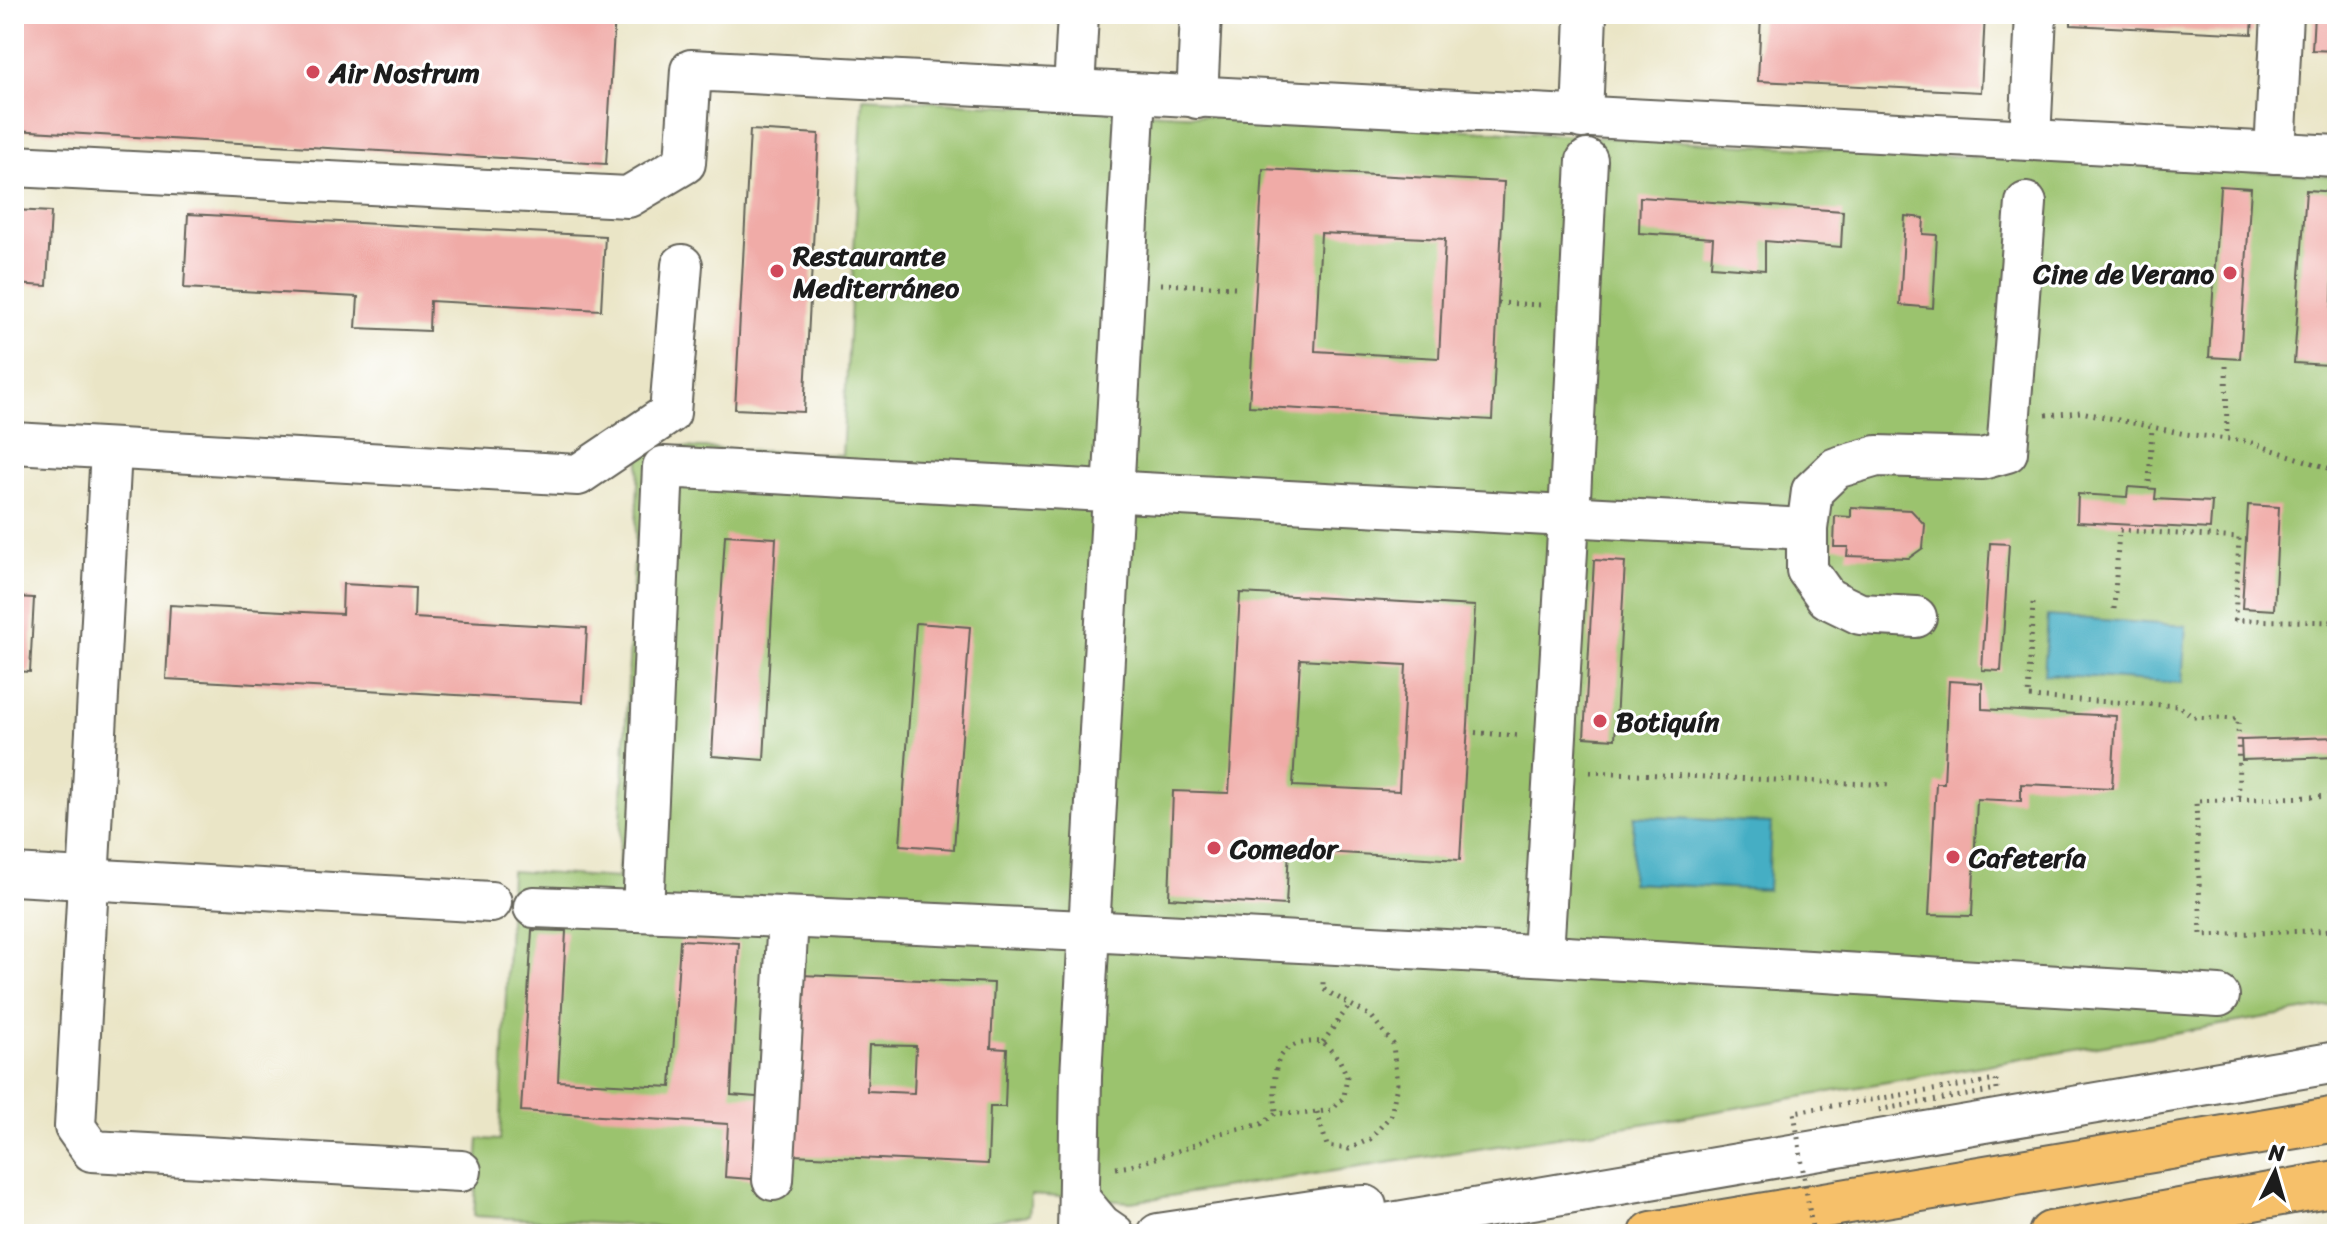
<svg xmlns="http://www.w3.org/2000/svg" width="2351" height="1248" font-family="Sriracha,sans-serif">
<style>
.green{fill:#9bc36e;stroke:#5c7045;stroke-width:2}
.water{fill:#45aec4;stroke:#306570;stroke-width:2}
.building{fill:#f0aba7;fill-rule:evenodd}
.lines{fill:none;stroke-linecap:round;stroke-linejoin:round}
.street-casing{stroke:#646258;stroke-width:44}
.highway-casing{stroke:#646258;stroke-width:48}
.path{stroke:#646258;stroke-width:5;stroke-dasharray:2 6;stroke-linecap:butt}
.street{stroke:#fff;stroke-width:40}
.highway{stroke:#f6c06b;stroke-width:44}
.path-bridge{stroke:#646258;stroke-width:5;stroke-dasharray:2 6;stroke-linecap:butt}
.poi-dot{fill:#d1495b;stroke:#fff;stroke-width:3}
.labels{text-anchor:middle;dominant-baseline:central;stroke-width:6;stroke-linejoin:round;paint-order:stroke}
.poi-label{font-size:28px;font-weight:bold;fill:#1c1c1c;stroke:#fff;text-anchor:start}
</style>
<rect width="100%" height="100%" fill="#fff"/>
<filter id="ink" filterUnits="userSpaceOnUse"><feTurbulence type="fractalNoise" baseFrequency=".0125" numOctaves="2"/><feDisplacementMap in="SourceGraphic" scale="16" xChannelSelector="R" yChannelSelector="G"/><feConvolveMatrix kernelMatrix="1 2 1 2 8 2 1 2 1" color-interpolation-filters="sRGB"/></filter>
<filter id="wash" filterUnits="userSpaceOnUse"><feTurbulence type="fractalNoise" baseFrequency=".006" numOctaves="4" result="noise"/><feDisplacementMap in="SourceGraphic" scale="32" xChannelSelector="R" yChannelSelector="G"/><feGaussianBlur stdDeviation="1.8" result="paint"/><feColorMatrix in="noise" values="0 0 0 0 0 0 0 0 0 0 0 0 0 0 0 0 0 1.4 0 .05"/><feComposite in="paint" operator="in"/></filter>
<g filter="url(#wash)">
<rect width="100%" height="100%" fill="#eae5c6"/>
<path class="green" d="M863,98L2337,176V1005L1648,1123L1131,1202L1031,1195L1029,1215L913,1234H781L474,1216L479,1139L500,1140L511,871L618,878L640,445L842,455Z"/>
<g class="water">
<path d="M2048,616L2186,626L2182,683L2044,674Z"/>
<path d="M1634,816L1771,823L1768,890L1631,883Z"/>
</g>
<g id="blocks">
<g class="building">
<path d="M14,14H615L606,164L14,130Z"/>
<path d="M1761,14H1985L1981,92L1758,81Z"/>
<path d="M2071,14H2253L2252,34L2071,25Z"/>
<path d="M2314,14H2337V51L2312,50Z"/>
<path d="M750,130L819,134L804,412L735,409Z"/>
<path d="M1263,169L1504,182L1492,420L1249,406ZM1321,233L1445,239L1439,358L1315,351Z"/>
<path d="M2220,186L2251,188L2240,359L2209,357Z"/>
<path d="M2306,190L2337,192L2329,365L2294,363Z"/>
<path d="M1640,197L1843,211L1841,247L1765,241V270L1711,266L1713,238L1639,233Z"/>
<path d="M14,210L51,212L47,286L14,284Z"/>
<path d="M188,214L605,236L601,310L430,301L429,331L356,328L358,297L184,288Z"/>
<path d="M1905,216L1924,218L1923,234L1937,235L1933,308L1900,305Z"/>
<path d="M2128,487L2156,489L2155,499L2212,502L2210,529L2077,522L2078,494L2127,497Z"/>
<path d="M2248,505L2279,507L2274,610L2242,608Z"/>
<path d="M1851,507L1911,510L1925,525L1923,548L1909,558L1847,556L1848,547H1834L1835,516L1851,517Z"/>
<path d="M725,535L776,538L764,760L712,756Z"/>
<path d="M1990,543L2009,544L2001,671L1982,670Z"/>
<path d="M1594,560L1625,562L1615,739L1584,737Z"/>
<path d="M343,584L415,588L414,618L587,628L583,702L166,679L170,605L342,614Z"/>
<path d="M1240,593L1475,606L1460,860L1289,850L1286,905L1169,898L1173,791L1229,793ZM1300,659L1406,665L1399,791L1293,786Z"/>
<path d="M14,597L34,598L30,672L14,671Z"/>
<path d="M916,623L970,627L954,849L900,845Z"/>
<path d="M1949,681L1982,683V709L2116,716L2112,788L2021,784V801L1977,799L1972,916L1929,915L1936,783H1944Z"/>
<path d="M2337,737V757L2242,760L2241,740Z"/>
<path d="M532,930L566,931L558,1081L671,1087L680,940L739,943L731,1095L769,1098L764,1180L725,1177L728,1124L521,1111Z"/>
<path d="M801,975L994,983L991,1048L1007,1049L1005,1107H990L988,1164L792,1155ZM869,1045L916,1046L914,1093L867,1091Z"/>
</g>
</g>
</g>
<g filter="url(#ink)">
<use href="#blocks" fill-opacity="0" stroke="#646258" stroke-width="2"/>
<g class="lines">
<g class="street-casing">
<g id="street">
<path d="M1074,90L1078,14"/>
<path d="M1197,98L1201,14"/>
<path d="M1582,118L1586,14"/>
<path d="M2030,140L2036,14"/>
<path d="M2275,153L2282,14"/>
<path d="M14,166L628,197L685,163L691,70L2337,156"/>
<path d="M14,443L578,475L670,413L682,265"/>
<path d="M111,450L75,1127L92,1151L461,1171"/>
<path d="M1916,617L1860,614L1827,598L1807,570V529L1812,491L1836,468L1877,456L1982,459L2007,452L2026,203"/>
<path d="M14,875L491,902"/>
<path d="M534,907C1096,928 1657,961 2219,996"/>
<path d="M643,911L663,467L1807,529"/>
<path d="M1543,954L1569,517L1587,160"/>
<path d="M773,1180L788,918"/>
<path d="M1079,1199L1101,1225L1114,1234"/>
<path d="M1078,1234L1081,1076L1135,94"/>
<path d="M1158,1234L1339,1207L1366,1206"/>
<path d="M1327,1234L2337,1062"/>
</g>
</g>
<g class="highway-casing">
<g id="highway">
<path d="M1652,1234L2337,1119"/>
<path d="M2051,1234L2337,1183"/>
</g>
</g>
<g class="path">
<path d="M1161,284L1236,287"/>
<path d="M1498,303L1541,305"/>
<path d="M2226,366L2227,437"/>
<path d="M2046,415L2081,412L2185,434L2246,441L2337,471"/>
<path d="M2149,482L2152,427"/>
<path d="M2033,603L2028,697L2179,706L2193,717L2238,719L2239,800"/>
<path d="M2114,609L2119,530L2239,538L2235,620L2337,622"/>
<path d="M1467,732L1520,736"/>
<path d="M1590,772L1893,785"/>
<path d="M2337,796L2196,801L2201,935L2337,930"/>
<path d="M1323,1042L1349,1006"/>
<path d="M1317,1112L1327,1146L1349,1149L1370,1139L1391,1115L1397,1085L1393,1044L1372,1017L1323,989V982"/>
<path d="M1116,1168L1131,1166L1190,1147L1220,1133L1261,1124L1276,1113L1301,1114L1332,1110L1344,1097L1347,1076L1339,1059L1323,1042C1270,1039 1273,1071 1276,1113"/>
</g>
<use href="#street" class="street"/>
<use href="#highway" class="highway"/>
<path class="path-bridge" d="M1813,1234L1794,1112L1996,1080L1997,1090L1877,1110"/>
</g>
</g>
<g class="poi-dot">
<circle cx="313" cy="72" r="8"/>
<circle cx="777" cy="271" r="8"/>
<circle cx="2230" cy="273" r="8"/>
<circle cx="1600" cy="721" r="8"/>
<circle cx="1214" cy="848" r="8"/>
<circle cx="1953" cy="857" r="8"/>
</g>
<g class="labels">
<g class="poi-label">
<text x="329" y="72">Air Nostrum</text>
<text x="793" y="255">Restaurante<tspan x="793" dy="32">Mediterráneo</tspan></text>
<text x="2214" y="273" text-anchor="end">Cine de Verano</text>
<text x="1616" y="721">Botiquín</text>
<text x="1230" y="848">Comedor</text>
<text x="1969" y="857">Cafetería</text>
</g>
</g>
<rect width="2351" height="1248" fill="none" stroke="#fff" stroke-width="48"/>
<g transform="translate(2275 1172) rotate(5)" stroke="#ffffff" stroke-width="6" paint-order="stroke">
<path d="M0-6L14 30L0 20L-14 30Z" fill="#1c1c1c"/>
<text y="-12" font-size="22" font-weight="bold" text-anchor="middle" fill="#1c1c1c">N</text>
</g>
</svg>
